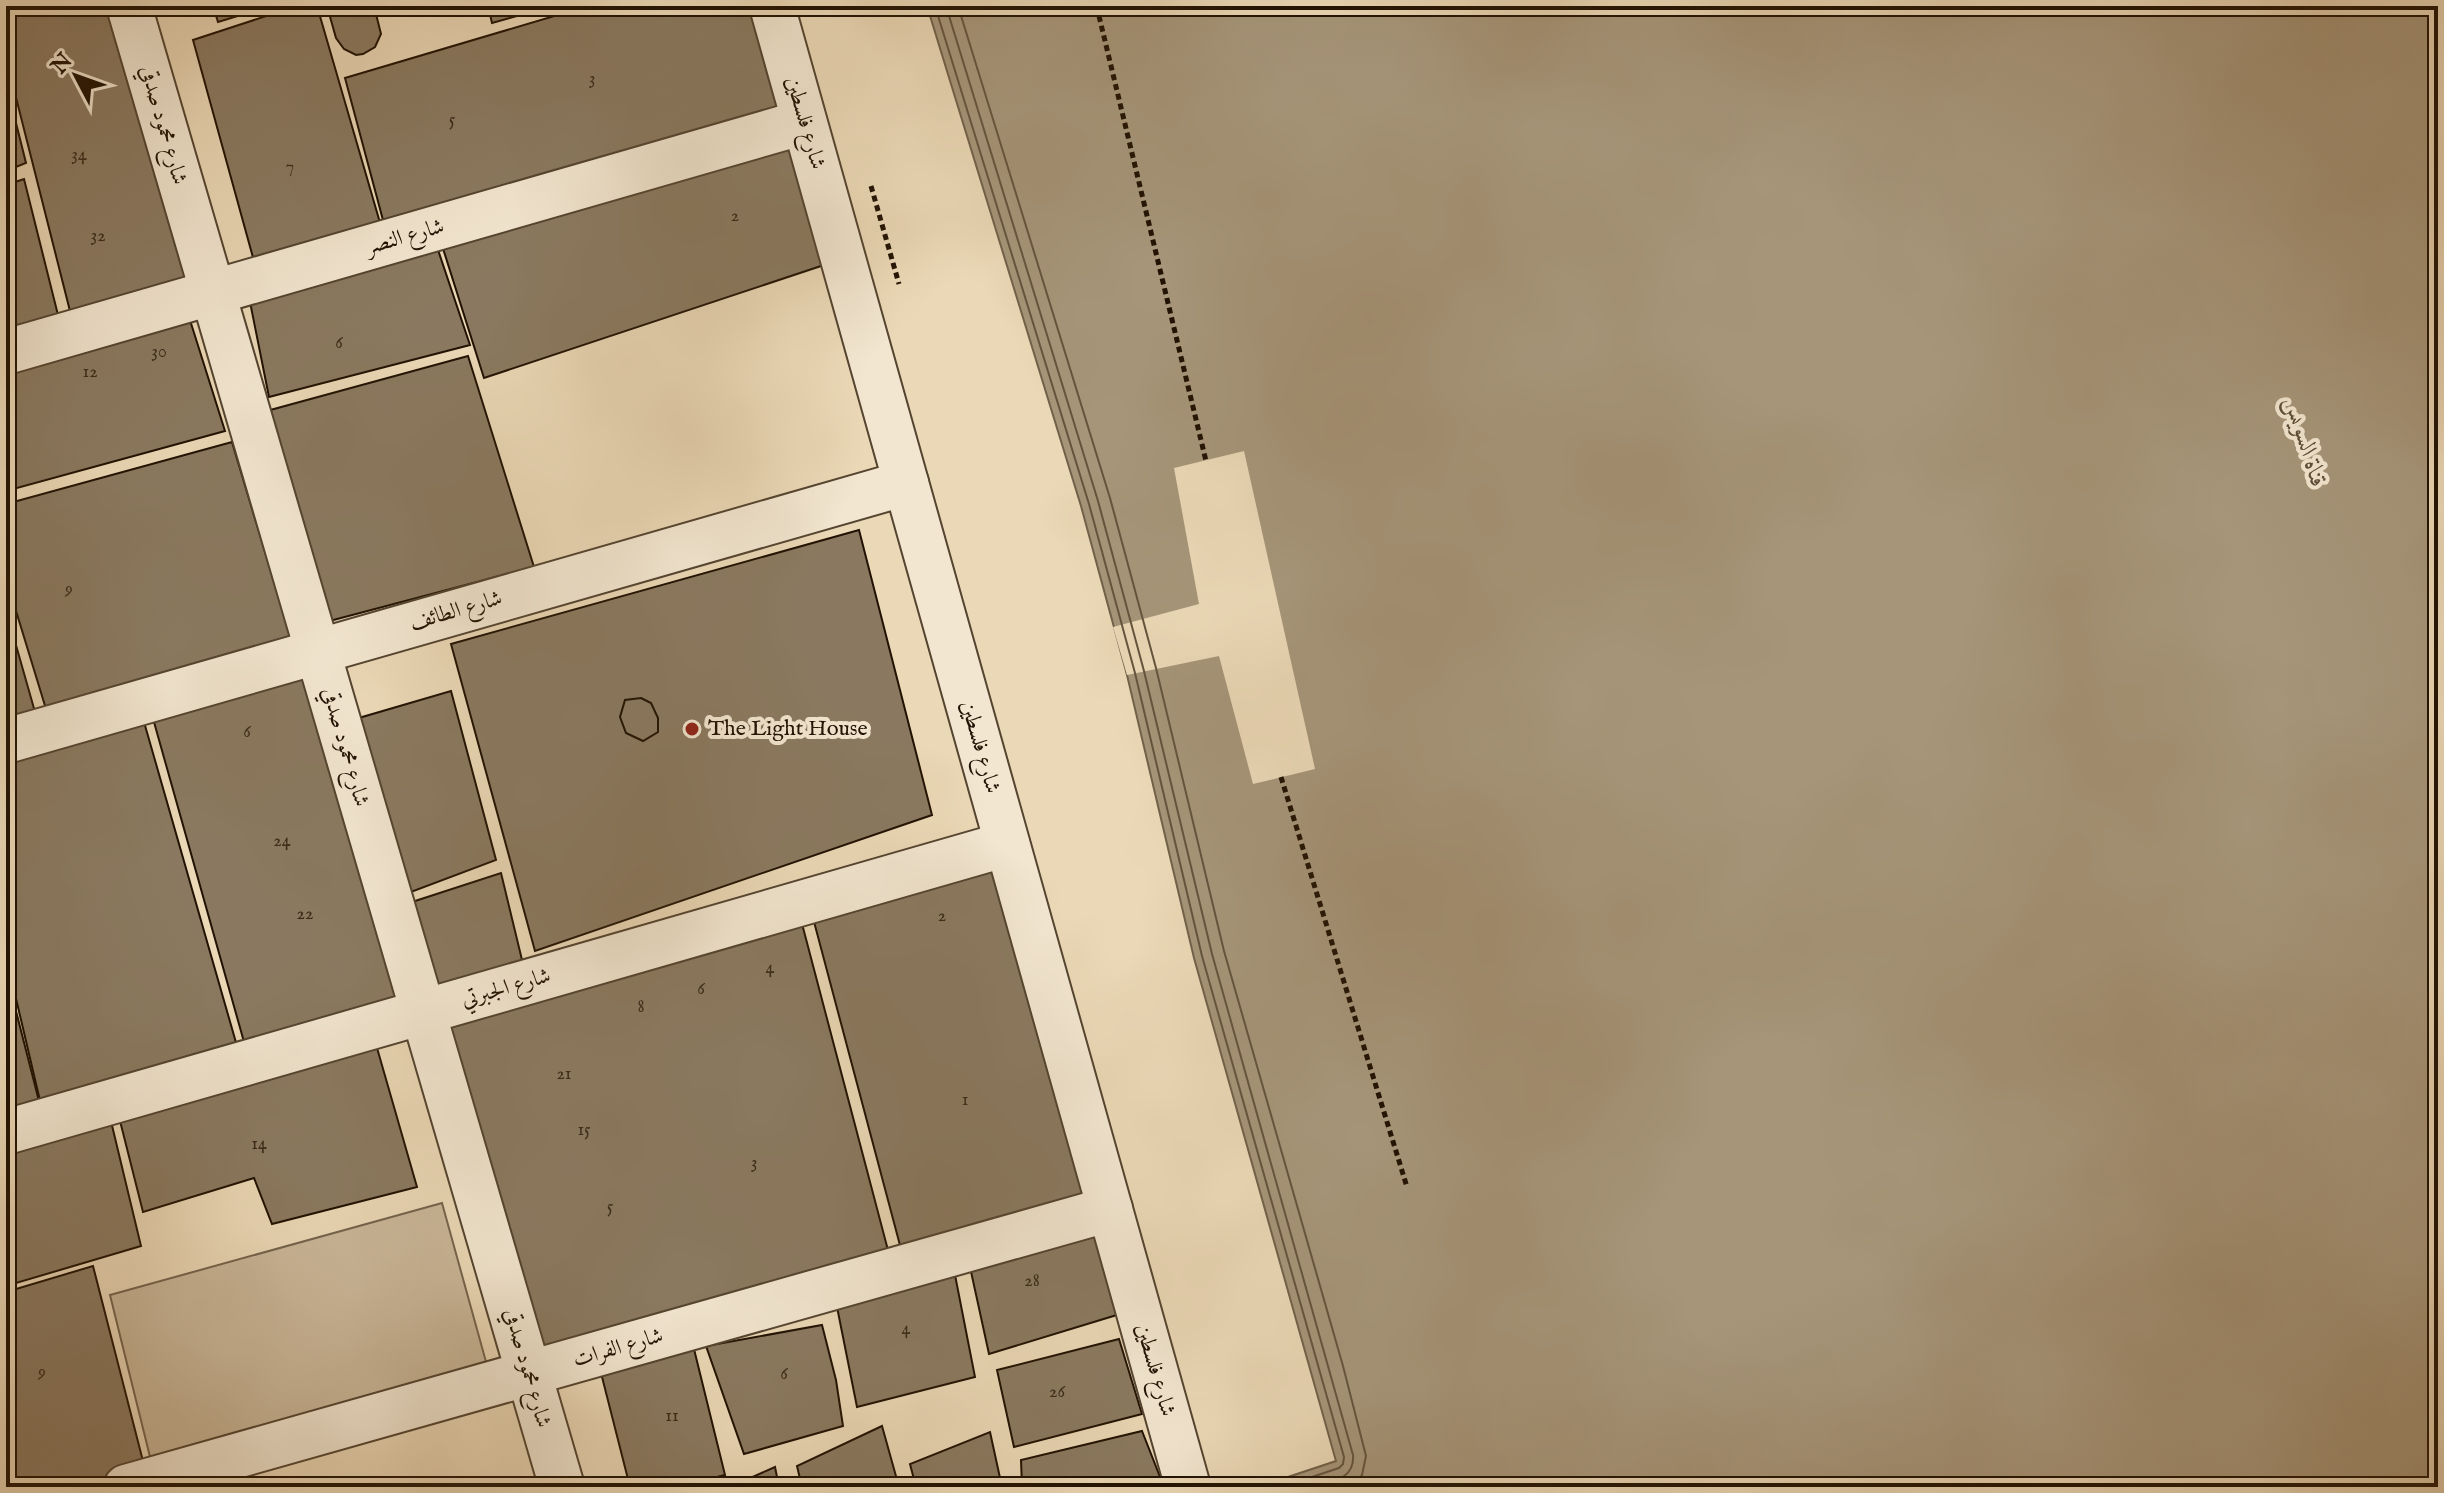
<svg xmlns="http://www.w3.org/2000/svg" width="2444" height="1493" font-family="'IM FELL English',Amiri,serif">
<style>
.green{fill:#c9b698;stroke:#75644e;stroke-width:2}
.water{fill:#a69579;stroke:#71614a;stroke-width:2}
.pier{fill:#ebd8b6}
.lines{fill:none;stroke-linecap:round;stroke-linejoin:round}
.shore{stroke:#64543e;stroke-width:2}
.building{fill:#8a7960;stroke:#211203;stroke-width:2}
.minor-casing{stroke:#544430;stroke-width:48}
.path{stroke:#211203;stroke-width:5;stroke-dasharray:6 4;stroke-linecap:butt}
.minor{stroke:#f2e6d0;stroke-width:44}
.poi-dot{fill:#8f2418;stroke:#f2e6d0;stroke-width:3}
.labels{text-anchor:middle;dominant-baseline:central;stroke-width:8;stroke-linejoin:round;paint-order:stroke}
.number-label{font-size:18px;fill:#3b2c1a}
.street-label{font-size:22px;fill:#211203;stroke:#f2e6d0}
.poi-label{font-size:22px;fill:#211203;stroke:#f2e6d0;text-anchor:start}
.water-label{font-size:24px;font-style:italic;fill:#5d4d38;stroke:#f2e6d0}
</style>
<rect width="100%" height="100%" fill="#ebd8b6"/>
<filter id="stains"><feTurbulence type="fractalNoise" baseFrequency=".0025" numOctaves="4"/><feColorMatrix values="0 0 0 0 .2 0 0 0 0 .09 0 0 0 0 .02 0 0 0 .5 -.17"/></filter>
<radialGradient id="worn" r=".72"><stop offset=".6" stop-color="#630" stop-opacity="0"/><stop offset="1" stop-color="#630" stop-opacity=".3"/></radialGradient>
<path class="green" d="M442,1203L488,1369L152,1465L110,1295Z"/>
<path class="water" d="M927,6H2438V1487H1291L1288,1477L1336,1461L1194,958L1127,675L1081,506Z"/>
<path class="pier" d="M1244,451L1315,769L1253,784L1219,656L1127,675L1113,627L1199,604L1174,468Z"/>
<g class="lines">
<g class="shore">
<path d="M935,6L1089,504L1135,673L1202,956L1344,1457L1343,1464L1339,1468L1300,1481L1298,1487"/>
<path d="M946,6L1098,501L1144,671L1212,954L1353,1455C1355,1479 1333,1481 1314,1487"/>
<path d="M958,6L1110,498L1156,668L1224,951L1343,1366L1366,1456L1362,1475L1351,1487"/>
</g>
</g>
<g class="building">
<path d="M6,6H121L196,284L72,319L6,58Z"/>
<path d="M213,6H271L218,22Z"/>
<path d="M297,6H317L383,233L257,272L193,40Z"/>
<path d="M327,6H374L381,34L375,47L363,54L356,55L344,49L336,38Z"/>
<path d="M488,6H553L492,23Z"/>
<path d="M588,6H763L797,119L387,235L345,78Z"/>
<path d="M6,83L26,163L6,171Z"/>
<path d="M799,133L830,263L484,378L440,239Z"/>
<path d="M24,179L60,323L6,340V185Z"/>
<path d="M434,238L470,345L269,397L249,297Z"/>
<path d="M189,317L225,431L6,491V371Z"/>
<path d="M468,356L534,567L322,623L263,412Z"/>
<path d="M232,442L291,638L46,709L6,578V504Z"/>
<path d="M859,530L932,815L535,951L451,644Z"/>
<path d="M6,610L37,719L6,728Z"/>
<path d="M309,665L408,1007L246,1049L152,715Z"/>
<path d="M451,691L496,860L403,895L352,720Z"/>
<path d="M641,698L651,703L658,718V732L643,741L626,733L620,717L625,700Z"/>
<path d="M142,715L237,1046L41,1105L6,956V754Z"/>
<path d="M996,863L1088,1199L901,1249L813,918Z"/>
<path d="M501,873L523,964L432,993L409,903Z"/>
<path d="M801,920L889,1254L540,1350L446,1023Z"/>
<path d="M6,972L40,1105L6,1116Z"/>
<path d="M373,1034L417,1187L272,1224L254,1178L143,1212L117,1109Z"/>
<path d="M109,1113L141,1246L6,1286V1143Z"/>
<path d="M1093,1226L1120,1314L989,1354L970,1267Z"/>
<path d="M93,1266L145,1469L80,1487H6V1292Z"/>
<path d="M955,1275L975,1377L857,1407L837,1307Z"/>
<path d="M822,1325L836,1380L843,1426L744,1454L706,1346Z"/>
<path d="M1119,1339L1142,1414L1014,1447L997,1370Z"/>
<path d="M693,1345L725,1475L676,1487H630L601,1373Z"/>
<path d="M882,1426L899,1487H802L797,1466Z"/>
<path d="M1142,1431L1164,1487H1022L1021,1460Z"/>
<path d="M990,1432L1002,1487H916L910,1464Z"/>
<path d="M775,1467L779,1487H742L741,1482Z"/>
</g>
<g class="lines">
<g class="minor-casing">
<g id="minor">
<path d="M129,6L562,1487"/>
<path d="M772,6L1188,1487"/>
<path d="M6,352L804,122"/>
<path d="M6,741L906,483"/>
<path d="M6,1132L1007,844"/>
<path d="M126,1487L1110,1209"/>
</g>
</g>
<g class="path">
<path d="M1099,16L1206,461"/>
<path d="M871,186L899,284"/>
<path d="M1281,777L1407,1187"/>
</g>
<use href="#minor" class="minor"/>
</g>
<circle class="poi-dot" cx="692" cy="729" r="8"/>
<g class="labels">
<g class="number-label">
<text x="592" y="79">3</text>
<text x="452" y="120">5</text>
<text x="79" y="155">34</text>
<text x="290" y="167">7</text>
<text x="735" y="216">2</text>
<text x="98" y="236">32</text>
<text x="339" y="343">6</text>
<text x="159" y="352">30</text>
<text x="90" y="372">12</text>
<text x="69" y="589">9</text>
<text x="247" y="732">6</text>
<text x="282" y="841">24</text>
<text x="305" y="914">22</text>
<text x="942" y="916">2</text>
<text x="770" y="968">4</text>
<text x="701" y="989">6</text>
<text x="641" y="1007">8</text>
<text x="564" y="1074">21</text>
<text x="965" y="1100">1</text>
<text x="584" y="1130">15</text>
<text x="259" y="1144">14</text>
<text x="754" y="1163">3</text>
<text x="610" y="1207">5</text>
<text x="1032" y="1281">28</text>
<text x="906" y="1329">4</text>
<text x="42" y="1372">9</text>
<text x="784" y="1374">6</text>
<text x="1057" y="1392">26</text>
<text x="672" y="1416">11</text>
</g>
<g class="street-label">
<text transform="translate(805 123) rotate(74)">شارع فلسطين</text>
<text transform="translate(163 125) rotate(74)">شارع محمود صدقي</text>
<text transform="translate(405 237) rotate(-16)">شارع النصر</text>
<text transform="translate(456 611) rotate(-16)">شارع الطائف</text>
<text transform="translate(345 747) rotate(74)">شارع محمود صدقي</text>
<text transform="translate(980 747) rotate(74)">شارع فلسطين</text>
<text transform="translate(506 988) rotate(-16)">شارع الجبرتي</text>
<text transform="translate(618 1348) rotate(-16)">شارع الفرات</text>
<text transform="translate(527 1368) rotate(74)">شارع محمود صدقي</text>
<text transform="translate(1155 1370) rotate(74)">شارع فلسطين</text>
</g>
<g class="poi-label">
<text x="708" y="729">The Light House</text>
</g>
<g class="water-label">
<text transform="translate(2305 442) rotate(73)">قناة السويس</text>
</g>
</g>
<rect width="2444" height="1493" fill="none" stroke="#ebd8b6" stroke-width="32"/>
<rect x="8" y="8" width="2428" height="1477" fill="none" stroke="#211203" stroke-width="4"/>
<rect x="16" y="16" width="2412" height="1461" fill="none" stroke="#211203" stroke-width="2"/>
<g transform="translate(76 76) rotate(311)" stroke="#f2e6d0" stroke-width="6" paint-order="stroke">
<path d="M0-6L14 30L0 20L-14 30Z" fill="#211203"/>
<text y="-12" font-size="22" font-weight="bold" text-anchor="middle" fill="#211203">N</text>
</g>
<rect width="100%" height="100%" filter="url(#stains)"/>
<rect width="100%" height="100%" fill="url(#worn)"/>
</svg>
